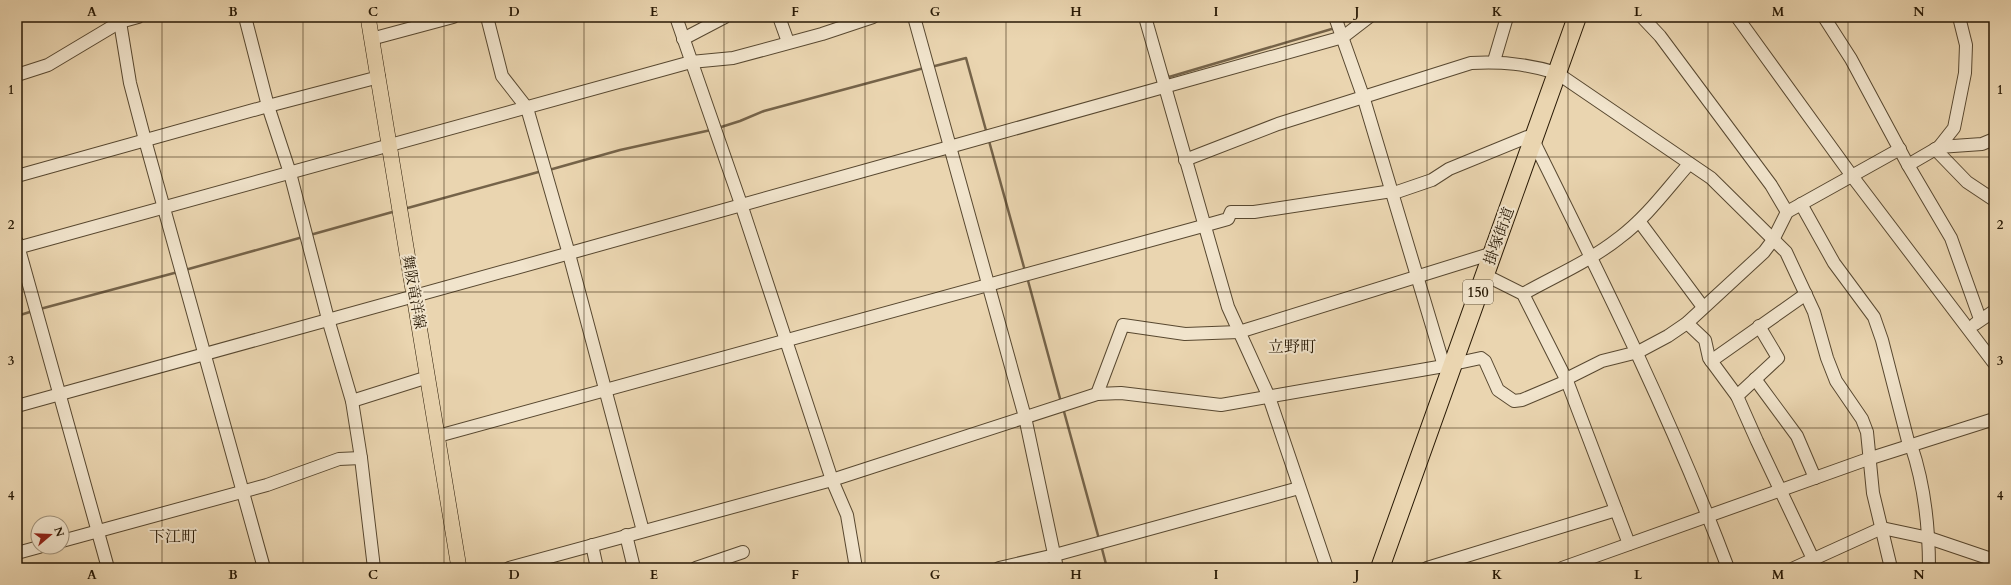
<svg xmlns="http://www.w3.org/2000/svg" width="2011" height="585" font-family="Cardo,'Noto Serif JP',serif">
<style>
.lines{fill:none;stroke-linecap:round;stroke-linejoin:round}
.stream{stroke:#756349;stroke-width:2.5}
.minor-casing{stroke:#584830;stroke-width:14}
.major-casing{stroke:#281905;stroke-width:16}
.highway-casing{stroke:#281905;stroke-width:20}
.minor{stroke:#f1e4cc;stroke-width:12}
.major{stroke:#ead5b0;stroke-width:15}
.highway{stroke:#ead5b0;stroke-width:18}
.grid{fill:none;stroke:#281905;stroke-width:1;stroke-opacity:0.55}
.labels{text-anchor:middle;dominant-baseline:central;stroke-width:4;stroke-linejoin:round;paint-order:stroke}
.shield{fill:#f1e4cc;stroke:#645641;stroke-width:1}
.shield-label{font-size:14px;font-weight:bold;fill:#281905}
.street-label{font-size:15px;fill:#281905;stroke:#f1e4cc}
.neighbourhood-label{font-size:16px;fill:#281905;stroke:#f1e4cc}
.neatline{fill:none;stroke:#281905;stroke-width:1.5}
.grid-label{font-size:13px;text-anchor:middle;font-weight:bold;fill:#281905}
</style>
<rect width="100%" height="100%" fill="#ead5b0"/>
<filter id="stains"><feTurbulence type="fractalNoise" baseFrequency=".005" numOctaves="4"/><feColorMatrix values="0 0 0 0 .2 0 0 0 0 .09 0 0 0 0 .02 0 0 0 .5 -.17"/></filter>
<radialGradient id="worn" r=".72"><stop offset=".6" stop-color="#630" stop-opacity="0"/><stop offset="1" stop-color="#630" stop-opacity=".3"/></radialGradient>
<g class="lines">
<g class="stream">
<path d="M1341,24L1350,17"/>
<path d="M931,67L966,58L987,134"/>
<path d="M1167,74L1169,77L1335,28"/>
<path d="M718,128L740,121L764,111L924,68"/>
<path d="M989,141L1025,271"/>
<path d="M549,170L620,150L711,130"/>
<path d="M404,209L542,171"/>
<path d="M310,235L396,211"/>
<path d="M185,270L303,237"/>
<path d="M1027,277L1061,402"/>
<path d="M40,309L178,272"/>
<path d="M17,316L33,311"/>
<path d="M1063,408L1099,539"/>
<path d="M1101,545L1107,568"/>
<path d="M1417,568L1423,566"/>
</g>
<g class="minor-casing">
<g id="minor">
<path d="M113,17L120,22L130,83L145,140L264,568"/>
<path d="M245,17L268,106L290,173L328,319L352,401L361,458L374,568"/>
<path d="M487,17L502,76L527,108L569,254L643,531"/>
<path d="M676,17L741,204L832,480L847,515L856,568"/>
<path d="M779,17L788,42"/>
<path d="M914,17L1025,417L1057,568"/>
<path d="M1145,17L1228,307L1269,397L1327,568"/>
<path d="M1335,17L1363,96L1444,366"/>
<path d="M1642,17L1660,36L1771,185L1787,212"/>
<path d="M1737,17L1852,176L1994,363"/>
<path d="M1824,17L1851,59L1908,165L1951,238L1980,319"/>
<path d="M371,39L453,17"/>
<path d="M683,39L725,17"/>
<path d="M1494,61L1507,17"/>
<path d="M17,75L48,65L120,22L138,17"/>
<path d="M1939,147L1954,128L1965,73L1966,45L1959,17"/>
<path d="M1935,149L1967,182L1994,200"/>
<path d="M1185,160L1278,124L1471,63C1502,61 1527,64 1557,73L1711,178L1786,252L1814,312L1827,358L1836,381L1862,419L1867,432L1873,493L1891,568"/>
<path d="M1908,165L1939,147L1982,144L1994,139"/>
<path d="M17,176L268,106L379,77"/>
<path d="M1394,193L1432,180L1449,169L1527,137L1533,140C1603,281 1673,421 1728,568"/>
<path d="M1801,204L1834,263L1874,317L1882,340L1909,445"/>
<path d="M1639,221L1703,307"/>
<path d="M17,242L108,568"/>
<path d="M17,248L691,62L733,58L822,34L873,17"/>
<path d="M1485,275L1523,294L1567,381L1629,544"/>
<path d="M1523,294C1555,276 1590,261 1619,238C1646,218 1667,189 1689,164"/>
<path d="M1687,323L1705,340L1709,358L1737,396L1757,441L1813,559L1816,568"/>
<path d="M1975,324L1994,311"/>
<path d="M1711,361L1806,294"/>
<path d="M1566,379L1602,361L1638,352L1668,336L1687,323L1764,252L1773,240L1787,212L1900,149"/>
<path d="M1755,379L1797,436L1815,478"/>
<path d="M1097,394L1123,325L1185,334L1239,332L1493,253"/>
<path d="M1737,396L1778,358L1759,326"/>
<path d="M352,401L428,377"/>
<path d="M17,406C201,354 386,305 570,253C828,181 1085,109 1343,37L1369,17"/>
<path d="M438,436L1203,226L1228,219L1231,212H1254L1392,191"/>
<path d="M1911,445C1924,483 1929,527 1929,568"/>
<path d="M626,535L634,568"/>
<path d="M62,541L267,485L339,459L361,458"/>
<path d="M592,545L597,568"/>
<path d="M17,553L39,547"/>
<path d="M509,568L832,480L1097,394L1121,393L1221,405L1444,366L1481,358L1485,361L1498,390L1514,401L1522,400L1567,381"/>
<path d="M696,568L743,552"/>
<path d="M999,568L1055,555L1299,488"/>
<path d="M1427,568L1616,510"/>
<path d="M1562,568L1868,459L1994,419"/>
<path d="M1794,568L1882,528L1929,538L1994,560"/>
</g>
</g>
<g class="major-casing">
<path id="major" d="M368,17L459,568"/>
</g>
<g class="highway-casing">
<path id="highway" d="M1380,568L1577,17"/>
</g>
<use href="#minor" class="minor"/>
<use href="#major" class="major"/>
<use href="#highway" class="highway"/>
</g>
<path class="grid" d="M162,17V568M303,17V568M444,17V568M584,17V568M724,17V568M865,17V568M1006,17V568M1146,17V568M1286,17V568M1427,17V568M1568,17V568M1708,17V568M1848,17V568M17,157H1994M17,292H1994M17,428H1994"/>
<g class="labels">
<rect class="shield" x="1463" y="280" width="30" height="24" rx="3"/>
<g class="shield-label">
<text x="1478" y="292">150</text>
</g>
<g class="street-label">
<text transform="translate(1499 236) rotate(-70)">掛塚街道</text>
<text transform="translate(414 292) rotate(80)">舞阪竜洋線</text>
</g>
<g class="neighbourhood-label">
<text x="1292" y="347">立野町</text>
<text x="173" y="537">下江町</text>
</g>
</g>
<rect width="2011" height="585" fill="none" stroke="#ead5b0" stroke-width="44"/>
<g transform="translate(50 535) rotate(71)"><circle r="19" fill="#f1e4cc" stroke="#a1937c"/>
<path d="M0-3L7 15L0 10L-7 15Z" fill="#8f2418"/>
<text y="-6" font-size="11" font-weight="bold" text-anchor="middle" fill="#281905">N</text>
</g>
<rect x="22" y="22" width="1967" height="541" class="neatline"/>
<g class="grid-label">
<text x="92" y="16">A</text>
<text x="233" y="16">B</text>
<text x="373" y="16">C</text>
<text x="514" y="16">D</text>
<text x="654" y="16">E</text>
<text x="795" y="16">F</text>
<text x="935" y="16">G</text>
<text x="1076" y="16">H</text>
<text x="1216" y="16">I</text>
<text x="1357" y="16">J</text>
<text x="1497" y="16">K</text>
<text x="1638" y="16">L</text>
<text x="1778" y="16">M</text>
<text x="1919" y="16">N</text>
<text x="11" y="94">1</text>
<text x="2000" y="94">1</text>
<text x="11" y="229">2</text>
<text x="2000" y="229">2</text>
<text x="11" y="365">3</text>
<text x="2000" y="365">3</text>
<text x="11" y="500">4</text>
<text x="2000" y="500">4</text>
<text x="92" y="579">A</text>
<text x="233" y="579">B</text>
<text x="373" y="579">C</text>
<text x="514" y="579">D</text>
<text x="654" y="579">E</text>
<text x="795" y="579">F</text>
<text x="935" y="579">G</text>
<text x="1076" y="579">H</text>
<text x="1216" y="579">I</text>
<text x="1357" y="579">J</text>
<text x="1497" y="579">K</text>
<text x="1638" y="579">L</text>
<text x="1778" y="579">M</text>
<text x="1919" y="579">N</text>
</g>
<rect width="100%" height="100%" filter="url(#stains)"/>
<rect width="100%" height="100%" fill="url(#worn)"/>
</svg>
